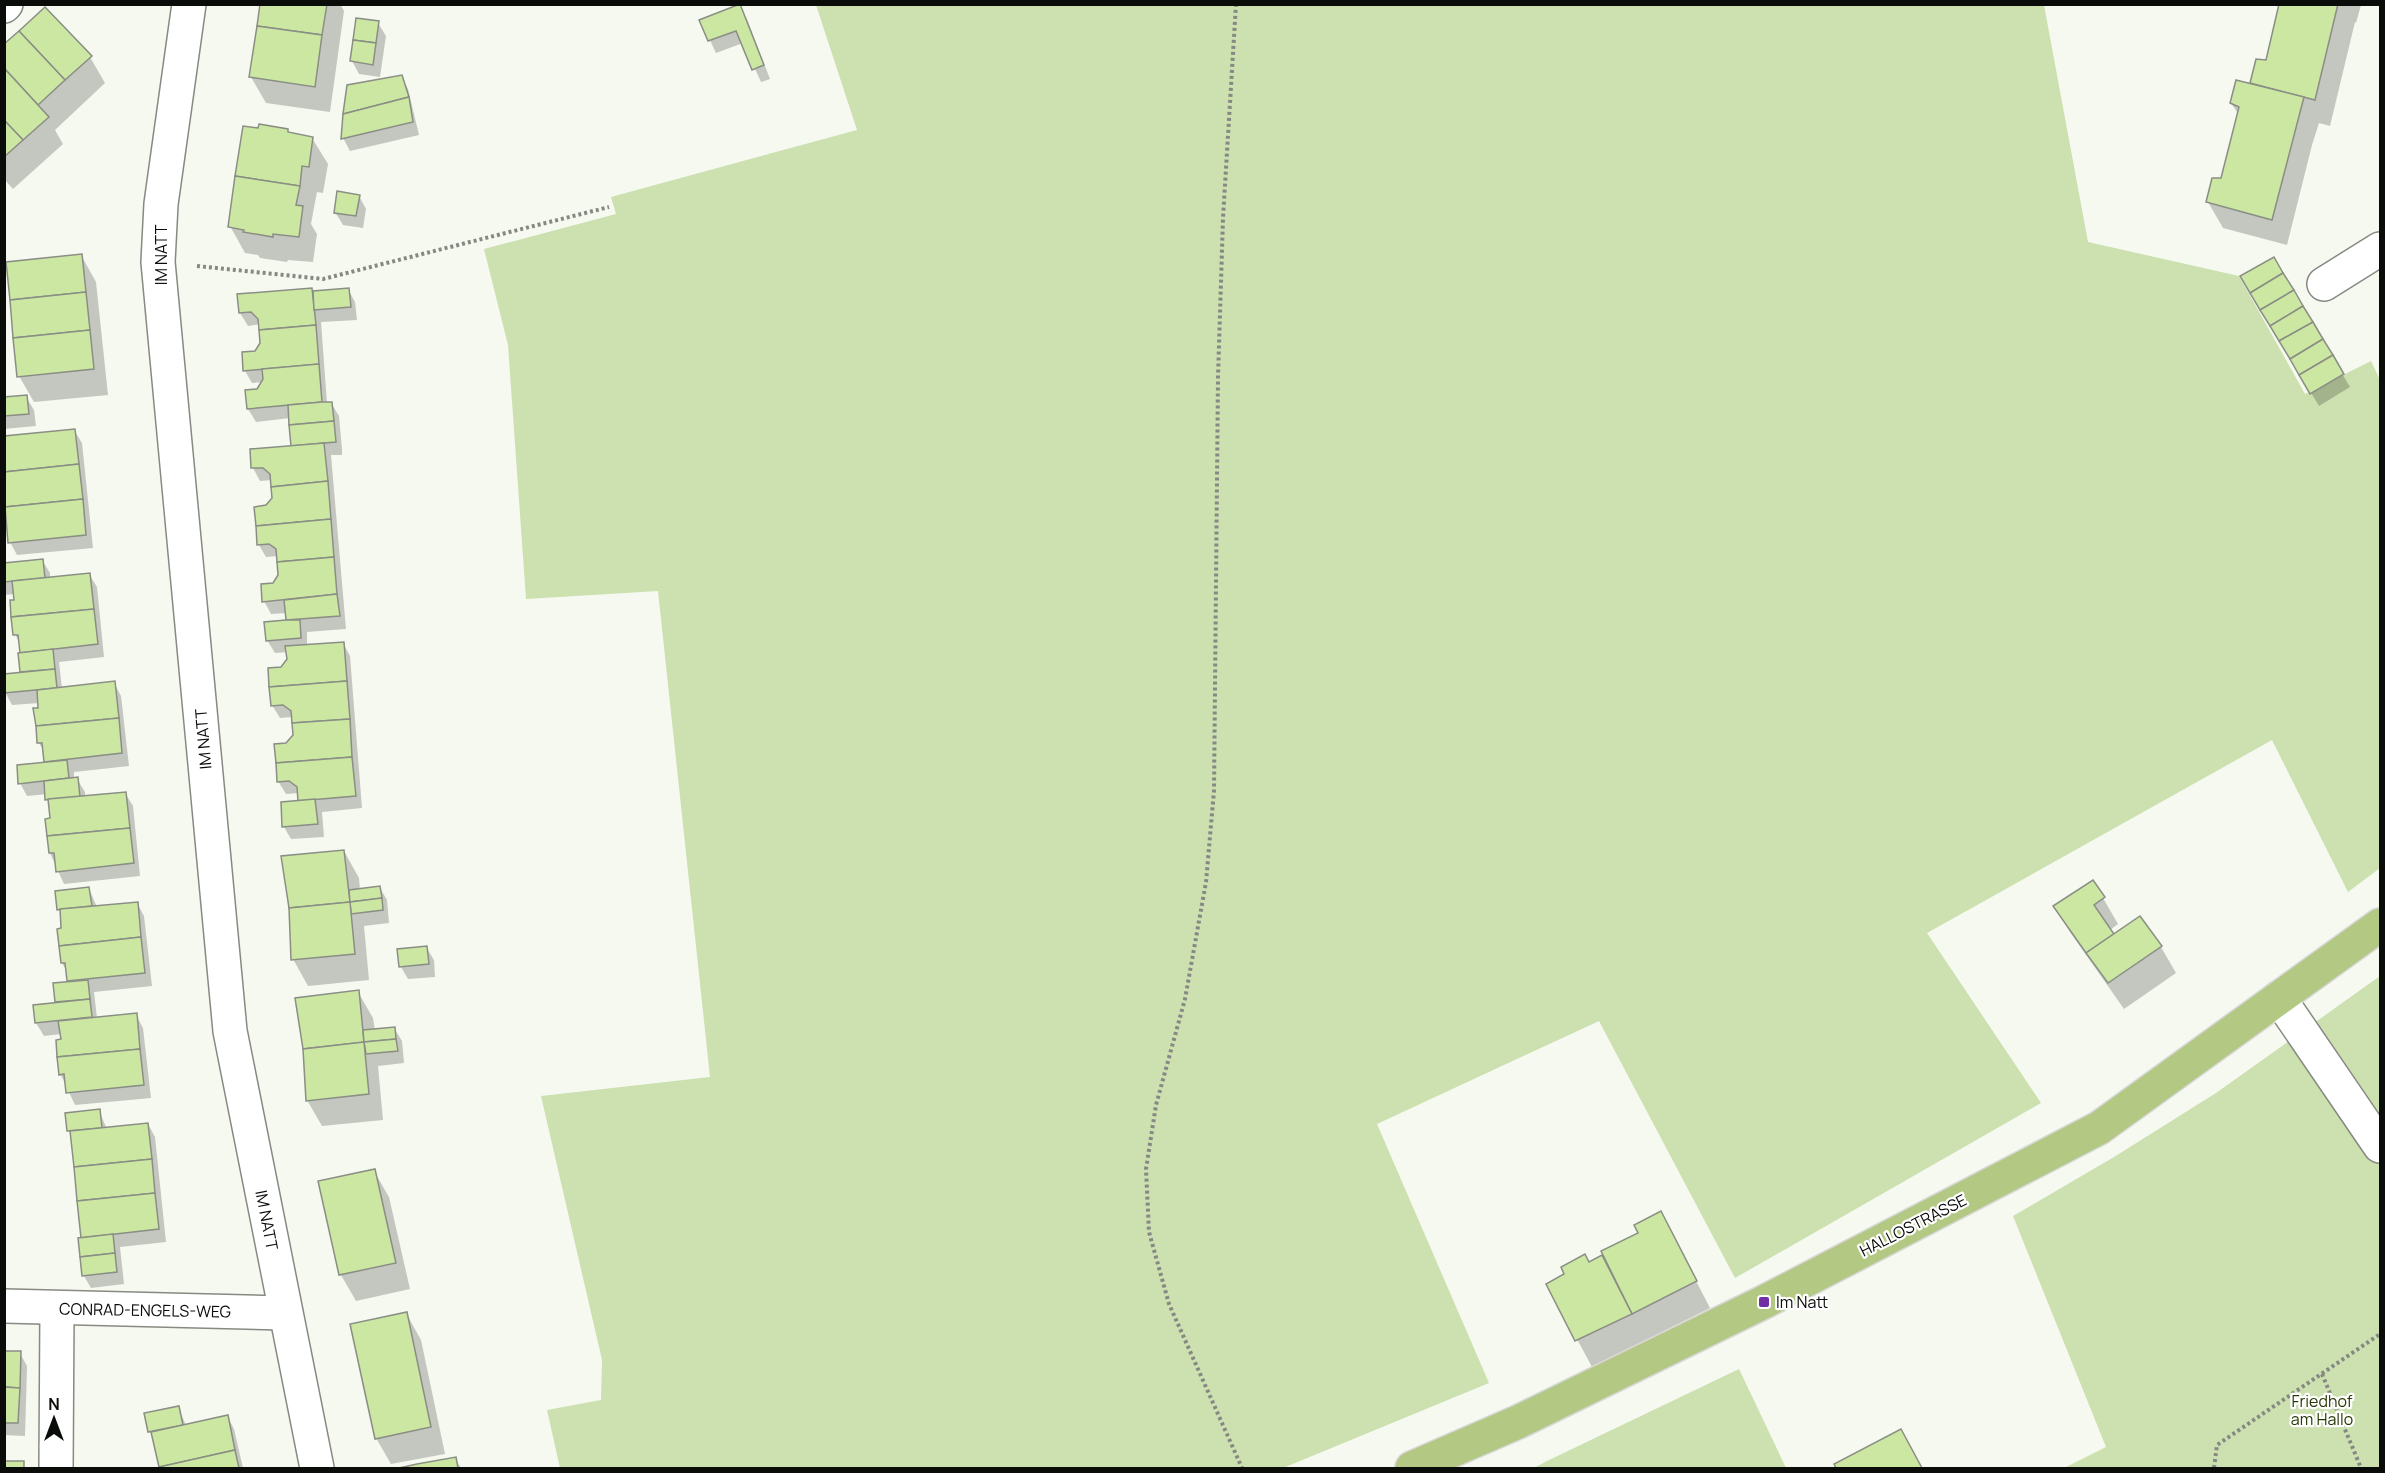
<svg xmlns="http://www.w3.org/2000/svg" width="2385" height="1473" font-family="Manrope,sans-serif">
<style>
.green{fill:#cce0b0}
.shadow{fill:#0003}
.building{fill:#cbe7a2;stroke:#8a8e85;stroke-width:1.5}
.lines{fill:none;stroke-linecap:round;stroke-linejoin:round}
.minor-casing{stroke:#878a82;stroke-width:36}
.major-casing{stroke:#d8d8d8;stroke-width:36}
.path{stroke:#868983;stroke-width:4;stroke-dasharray:3 3;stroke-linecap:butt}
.minor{stroke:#fff;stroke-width:33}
.major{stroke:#b2c883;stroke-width:33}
.poi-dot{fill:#702fa3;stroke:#fff;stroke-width:2}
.labels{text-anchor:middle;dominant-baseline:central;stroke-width:4.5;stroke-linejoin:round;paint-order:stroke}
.street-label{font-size:16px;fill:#0a0c09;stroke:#fff}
.poi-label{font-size:16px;fill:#0a0c09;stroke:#fff;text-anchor:start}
.park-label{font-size:16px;fill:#293906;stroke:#fff}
</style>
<rect width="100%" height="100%" fill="#f5f9f0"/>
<g class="green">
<path d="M816,5H2044L2088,242L2239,276L2305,394L2371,361L2380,380V868L2348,892L2272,740L1927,933L2041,1103L1735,1278L1599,1021L1377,1124L1489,1383L1283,1468H560L547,1410L601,1400L602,1360L541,1096L710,1077L658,591L526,599L508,345L484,249L616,214L611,197L857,130Z"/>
<path d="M2380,976V1468H2064L2106,1447L2013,1216L2114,1157L2216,1093Z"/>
<path d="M1739,1369L1786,1468H1534L1547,1461Z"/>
</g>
<g class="shadow">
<path d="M261,4H340L344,11L330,112L266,103L251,77Z"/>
<path d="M2281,4L2361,5L2356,23L2355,22L2330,126L2319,123L2312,145L2287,245L2223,228L2208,202L2223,180L2239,115L2231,103L2251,85L2257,61H2267Z"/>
<path d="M739,6L747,19L770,79L761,82L743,43L716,53L701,21Z"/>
<path d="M378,23L386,36L380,77L359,74L352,61Z"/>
<path d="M4,46L90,57L105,83L55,130L63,144L13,189L4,179Z"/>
<path d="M401,76L408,89L419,135L350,151L343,138Z"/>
<path d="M287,130L289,134L312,138L328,164L323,193L317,192L313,213L311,224L317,234L313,262L288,260L287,262L260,258L258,255L245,253L230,226Z"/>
<path d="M359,196L366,209L363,228L343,225L335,212Z"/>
<path d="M81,255L96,282L108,395L34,402L19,376Z"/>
<path d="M2274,259L2350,387L2319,406L2242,277Z"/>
<path d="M312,289L313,292L348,289L355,302L357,320L321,322L327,403H331L339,416L342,449V455H331L346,629L307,632V646L343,643L350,656L362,808L322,812L324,837L291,839L284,827L299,802V793L286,794L278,781L287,745L294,736L292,717L280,718L272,705L281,669L288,660V652L275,653L267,640L288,622L287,613L271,614L264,601L280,575L278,556L266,557L259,545L267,507L273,499L272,480L260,481L253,468L293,447L290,418L256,422L248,409L263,382L252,383L245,371L262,344L260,324L248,326L240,313L239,296Z"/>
<path d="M26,397L34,410L36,426L4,429V399Z"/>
<path d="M74,430L82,443L93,548L17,555L10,542L4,493V437Z"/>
<path d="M42,560L50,573V579L89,574L97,587L104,657L59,662L62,689L114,683L121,696L129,766L74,772V779H77L85,792V797L125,793L133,806L140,876L64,884L50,853L52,819L48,794L27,796L20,783L46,763L45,753L39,743V703L12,705L5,692L22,674L20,644L15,634V594L4,595V564Z"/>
<path d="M344,851L359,878L360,890L380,888L387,900L389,923L364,926L369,980L308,986L293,959V934Z"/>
<path d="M89,889L97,907L137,903L144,916L152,986L94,992L97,1018L136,1015L143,1028L151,1098L75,1105L61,1075V1034L44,1036L36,1023L56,1003L54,985L69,983L68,973L62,963L63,929L57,892Z"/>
<path d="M2103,898L2118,924L2110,930L2114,936L2161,947L2176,973L2124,1009L2070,932L2055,906Z"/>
<path d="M426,947L434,960L435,977L408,979L401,967Z"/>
<path d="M358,992L373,1018L375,1030L394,1028L402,1041L404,1063L378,1066L383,1120L322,1126L307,1100L304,1075H307Z"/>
<path d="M99,1111L107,1129L148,1124L155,1137L166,1242L120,1247L124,1284L91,1288L84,1276L83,1239L72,1136L69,1131Z"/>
<path d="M374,1171L389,1197L410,1289L356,1301L341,1275L320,1182Z"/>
<path d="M1675,1240L1710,1308L1592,1367L1548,1285L1604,1256Z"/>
<path d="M406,1313L421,1340L445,1454L391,1464L376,1438Z"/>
<path d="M4,1352L20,1353L27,1366L25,1436L4,1435Z"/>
<path d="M178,1408L186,1425L227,1416L234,1429L243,1468H160L154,1438L150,1431Z"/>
<path d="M1916,1457L1922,1468H1838L1836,1465Z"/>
<path d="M455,1458L461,1468H407Z"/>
</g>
<g class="building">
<path d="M260,4H327L322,35L257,26Z"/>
<path d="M740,4L764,65L752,70L736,31L708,41L699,20Z"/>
<path d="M2279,4H2338L2315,100L2250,83L2256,59L2266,60Z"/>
<path d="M45,7L92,56L65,80L19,31Z"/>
<path d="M356,18L379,21L376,43L353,40Z"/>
<path d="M257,26L322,35L315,87L249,77Z"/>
<path d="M19,31L65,80L38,105L4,68V44Z"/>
<path d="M353,40L376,43L373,65L350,61Z"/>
<path d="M4,68L49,117L23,140L4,120Z"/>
<path d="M402,75L409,97L343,114L347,85Z"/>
<path d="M2236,80L2304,97L2272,220L2206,202L2212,178H2221L2239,107L2230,103Z"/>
<path d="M409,97L413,122L341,139L343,114Z"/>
<path d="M4,120L23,140L4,157Z"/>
<path d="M259,124L288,129V132L313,137L309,167L302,166L300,186L235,176L243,126L258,128Z"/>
<path d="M235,176L300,186L296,205L303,206L299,237L273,234V237L243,232L244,230L228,227Z"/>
<path d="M337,191L360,195L356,216L334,213Z"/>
<path d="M82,254L86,292L10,300L6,262Z"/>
<path d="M2274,257L2283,273L2250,293L2240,276Z"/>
<path d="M2283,273L2294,290L2260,310L2250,293Z"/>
<path d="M312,288L316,325L259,330L258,319L251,312L239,313L237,294Z"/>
<path d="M349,288L351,307L314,310L313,291Z"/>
<path d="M2294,290L2303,306L2270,326L2260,310Z"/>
<path d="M86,292L90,330L13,338L10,300Z"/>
<path d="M2303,306L2313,322L2279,341L2270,326Z"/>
<path d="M2313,322L2323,339L2290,359L2279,341Z"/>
<path d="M316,325L319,364L243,371L242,352L255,351L260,343L259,330Z"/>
<path d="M90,330L94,369L17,377L13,338Z"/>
<path d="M2323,339L2333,355L2299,375L2290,359Z"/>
<path d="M2333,355L2344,374L2310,394L2299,375Z"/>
<path d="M319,364L322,402L247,409L245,390L257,389L263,379L262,369Z"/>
<path d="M27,395L29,414L4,416V397Z"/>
<path d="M322,402H332L334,421L289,425L288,405Z"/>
<path d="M334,421L336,442L291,446L289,425Z"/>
<path d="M75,429L79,464L4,472V436Z"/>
<path d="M324,443L328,481L271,487L270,474L263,468H251L250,449Z"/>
<path d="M79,464L83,499L5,507L4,472Z"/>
<path d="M328,481L331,519L256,526L254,507L266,505L272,498L271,487Z"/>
<path d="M83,499L86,535L8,543L5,507Z"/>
<path d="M331,519L334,557L277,562L276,549L269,544L257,545L256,526Z"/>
<path d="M334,557L337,594L262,602L261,584L273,583L278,575L277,562Z"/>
<path d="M43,559L45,578L4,582V563Z"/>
<path d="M90,573L94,609L11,617L10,600H14L12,581Z"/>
<path d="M337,594L340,616L286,620L284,600Z"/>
<path d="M94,609L98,644L20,653L18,635H13L11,617Z"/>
<path d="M286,620H300L301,638L266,641L264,622Z"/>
<path d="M344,642L347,681L269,687L268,668L281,667L287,659L285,646Z"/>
<path d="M53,649L55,669L20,672L18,653Z"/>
<path d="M55,669L57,688L4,693V674Z"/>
<path d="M115,681L119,718L36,726L33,708H38L37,690Z"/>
<path d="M347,681L350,719L292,723L291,711L283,705L271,706L269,687Z"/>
<path d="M119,718L122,753L44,762L42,743H37L36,726Z"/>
<path d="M350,719L352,757L276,763L274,744L286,743L293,735L292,723Z"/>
<path d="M352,757L356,796L298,801L297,787L289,781L277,782L276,763Z"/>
<path d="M67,760L69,778L18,784L17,765Z"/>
<path d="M78,777L80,797L45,800L44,781Z"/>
<path d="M126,792L130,828L47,836L45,819L50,818L48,799Z"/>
<path d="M315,799L318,824L282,827L281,802Z"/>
<path d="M130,828L134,863L56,872L54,853H49L47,836Z"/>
<path d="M344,850L350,902L289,908L281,856Z"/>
<path d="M2093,880L2105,897L2094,905L2114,934L2086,953L2053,906Z"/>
<path d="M380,886L382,898L350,902L349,890Z"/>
<path d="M89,887L92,906L57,910L55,891Z"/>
<path d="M382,898L383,910L351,914L350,902Z"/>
<path d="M138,902L141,937L59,946L57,929L61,928L60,909Z"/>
<path d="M350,902L355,954L291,960L289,908Z"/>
<path d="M2140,916L2162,946L2108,983L2086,953Z"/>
<path d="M141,937L145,973L67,981L65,963H61L59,946Z"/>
<path d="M427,946L429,964L399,967L397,949Z"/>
<path d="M88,980L90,999L55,1002L53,983Z"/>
<path d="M359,990L364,1042L303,1049L295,998Z"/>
<path d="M90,999L92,1017L35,1023L33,1005Z"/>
<path d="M137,1013L140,1049L57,1057L56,1040L61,1039L58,1021Z"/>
<path d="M395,1027L396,1039L364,1042L363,1030Z"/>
<path d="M396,1039L398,1051L366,1054L364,1042Z"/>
<path d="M364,1042L369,1094L306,1101L303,1049Z"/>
<path d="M140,1049L144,1085L66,1093L64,1074L59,1075L57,1057Z"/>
<path d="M100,1109L102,1128L67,1131L65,1113Z"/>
<path d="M148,1123L152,1159L74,1167L70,1131Z"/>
<path d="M152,1159L155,1193L77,1201L74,1167Z"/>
<path d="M375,1169L396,1263L339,1275L318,1181Z"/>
<path d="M155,1193L159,1229L81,1238L77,1201Z"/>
<path d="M1661,1211L1697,1281L1632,1314L1601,1251L1638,1233L1634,1225Z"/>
<path d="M113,1234L115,1253L80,1257L78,1238Z"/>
<path d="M115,1253L117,1272L82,1276L80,1257Z"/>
<path d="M1585,1254L1589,1262L1602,1255L1632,1314L1575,1341L1546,1284L1564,1274L1561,1267Z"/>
<path d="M407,1312L431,1427L375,1439L350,1324Z"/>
<path d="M4,1351H21L20,1388L4,1387Z"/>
<path d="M4,1387L20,1388L18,1423H4Z"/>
<path d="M179,1406L183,1425L148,1432L144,1413Z"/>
<path d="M228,1415L235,1450L159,1467L151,1432Z"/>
<path d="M1901,1429L1922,1468H1836L1834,1464Z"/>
<path d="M235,1450L239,1468H159V1467Z"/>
<path d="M456,1457L458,1468H399L417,1464Z"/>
<rect x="4" y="1461" width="20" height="7"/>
</g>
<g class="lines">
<g class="minor-casing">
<g id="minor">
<path d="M189,4L161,204L158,262L230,1031L317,1468"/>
<path d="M4,6L6,4"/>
<path d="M2324,284L2380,249"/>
<path d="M2279,998L2380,1146"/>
<path d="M4,1306L285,1313"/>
<path d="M56,1468L57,1309"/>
</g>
</g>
<g class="major-casing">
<path id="major" d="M1412,1468L1518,1422L1764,1302L2099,1128L2380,925"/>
</g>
<g class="path">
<path d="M1236,4L1223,218L1218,377L1214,791L1206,882L1185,999L1156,1105L1146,1169L1149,1232L1169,1304L1242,1468"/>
<path d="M197,266L323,279L609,207"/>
<path d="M2322,1374L2361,1468"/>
<path d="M2214,1468L2217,1445L2380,1334"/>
</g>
<use href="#minor" class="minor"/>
<use href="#major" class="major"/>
</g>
<rect class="poi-dot" x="1758" y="1296" width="12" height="12" rx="3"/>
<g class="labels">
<g class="street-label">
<text transform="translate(161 255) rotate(-90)">IM NATT</text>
<text transform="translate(203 739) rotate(-95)">IM NATT</text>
<text transform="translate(267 1220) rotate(79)">IM NATT</text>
<text transform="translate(1913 1225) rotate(-27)">HALLOSTRASSE</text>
<text transform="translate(145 1310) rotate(1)">CONRAD-ENGELS-WEG</text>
</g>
<g class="poi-label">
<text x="1776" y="1302">Im Natt</text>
</g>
<g class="park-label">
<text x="2322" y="1401">Friedhof<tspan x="2322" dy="18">am Hallo</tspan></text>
</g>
</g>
<rect width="2385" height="1473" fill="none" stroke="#0a0c09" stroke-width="12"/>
<g transform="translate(54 1419)" stroke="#ffffff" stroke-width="4.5" paint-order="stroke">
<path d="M0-4.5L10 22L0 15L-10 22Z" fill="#0a0c09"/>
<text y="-9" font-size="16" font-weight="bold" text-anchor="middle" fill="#0a0c09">N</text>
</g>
</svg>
